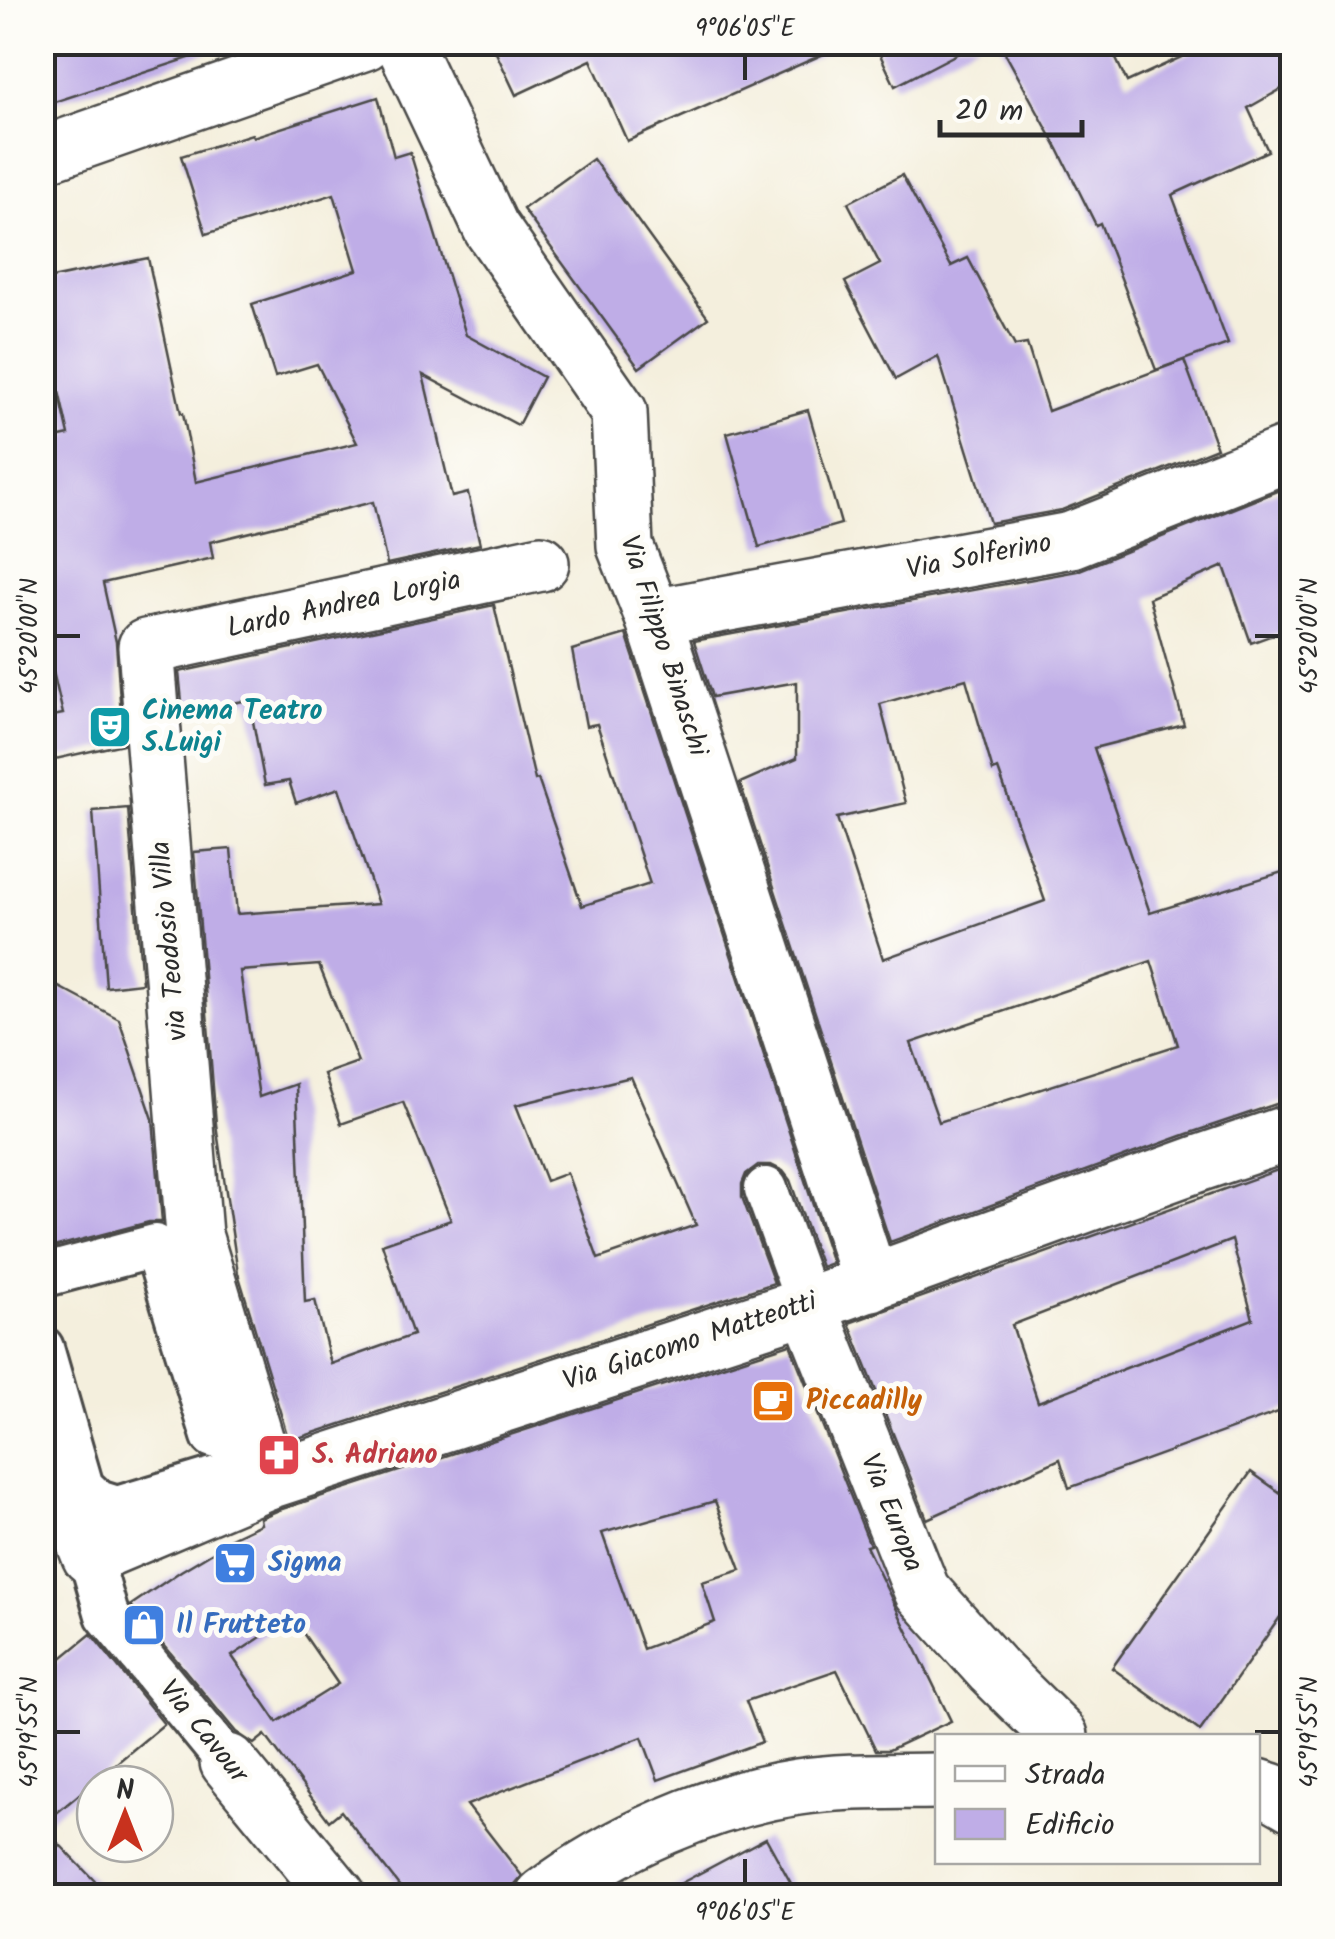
<svg xmlns="http://www.w3.org/2000/svg" width="1335" height="1939" font-family="Kalam,sans-serif">
<style>
.building{fill:#bfade7;fill-rule:evenodd}
.lines{fill:none;stroke-linecap:round;stroke-linejoin:round}
.pedestrian-casing{stroke:#494846;stroke-width:48}
.minor-casing{stroke:#494846;stroke-width:60}
.tertiary-casing{stroke:#494846;stroke-width:60}
.pedestrian{stroke:#fff;stroke-width:42}
.minor{stroke:#fff;stroke-width:55}
.tertiary{stroke:#fff;stroke-width:55}
.ticks{fill:none;stroke:#2b2b2b;stroke-width:4}
.labels{text-anchor:middle;dominant-baseline:central;stroke-width:10;stroke-linejoin:round;paint-order:stroke}
.street-label{font-size:28px;fill:#2b2b2b;stroke:#fdfcf7}
.culture-label{font-size:28px;font-weight:bold;fill:#0d838f;stroke:#fdfcf7;text-anchor:start}
.food-label{font-size:28px;font-weight:bold;fill:#c56008;stroke:#fdfcf7;text-anchor:start}
.health-label{font-size:28px;font-weight:bold;fill:#be3a42;stroke:#fdfcf7;text-anchor:start}
.shop-label{font-size:28px;font-weight:bold;fill:#366cbe;stroke:#fdfcf7;text-anchor:start}
.neatline{fill:none;stroke:#2b2b2b;stroke-width:4}
.ticks-label{font-size:25px;text-anchor:middle;fill:#2b2b2b}
</style>
<rect width="100%" height="100%" fill="#fdfcf7"/>
<filter id="ink" filterUnits="userSpaceOnUse"><feTurbulence type="fractalNoise" baseFrequency=".01" numOctaves="2"/><feDisplacementMap in="SourceGraphic" scale="20" xChannelSelector="R" yChannelSelector="G"/><feConvolveMatrix kernelMatrix="1 2 1 2 8 2 1 2 1" color-interpolation-filters="sRGB"/></filter>
<filter id="wash" filterUnits="userSpaceOnUse"><feTurbulence type="fractalNoise" baseFrequency=".0048" numOctaves="4" result="noise"/><feDisplacementMap in="SourceGraphic" scale="40" xChannelSelector="R" yChannelSelector="G"/><feGaussianBlur stdDeviation="2.25" result="paint"/><feColorMatrix in="noise" values="0 0 0 0 0 0 0 0 0 0 0 0 0 0 0 0 0 1.4 0 .05"/><feComposite in="paint" operator="in"/></filter>
<g filter="url(#wash)">
<rect width="100%" height="100%" fill="#f4efdd"/>
<g id="blocks">
<g class="building">
<path d="M42,42H213L214,50L42,106Z"/>
<path d="M491,42H851L627,141L591,60L516,95Z"/>
<path d="M874,42H980L895,86Z"/>
<path d="M999,42H1108L1127,82L1214,42H1292V83L1248,108L1268,151L1172,195L1228,344L1156,370L1100,223L1096,225L1058,149Z"/>
<path d="M378,97L394,157L410,152L466,335L543,377L518,425L423,375L452,497L468,493L480,544L387,564L373,502L210,542L213,558L103,583L116,642L123,744L42,762V718L63,714L42,625V441L69,435L42,317V280L148,258L181,413H183L196,482L357,443L317,364L275,377L252,304L357,270L334,194L206,234L181,156L252,134L253,137Z"/>
<path d="M593,159L708,318L639,368L523,209Z"/>
<path d="M902,175L951,266L968,258L1015,346L1027,344L1048,411L1184,360L1217,448L1062,510L990,523L938,356L896,379L845,282L880,264L848,203Z"/>
<path d="M808,410L841,524L759,547L727,433Z"/>
<path d="M1292,485V628L1251,643L1224,566L1149,598L1184,725L1094,748L1150,913L1292,869V1102H1282L1187,1134L890,1242L740,783L797,758V682L712,697L694,641L1077,571ZM966,679L993,771L998,769L1045,901L883,959L837,818L906,803L880,704ZM1151,961L1178,1045L939,1122L911,1043Z"/>
<path d="M494,605L535,780L538,779L582,906L650,884L597,724L586,726L572,650L626,634L832,1263L821,1267L790,1180L783,1171L771,1165H758L746,1174L742,1184V1197L774,1283L289,1441L238,1273L216,1124L194,852L231,849L237,914L378,904L339,788L296,803L289,781L265,785L249,700L183,712L179,672ZM319,965L358,1062L324,1074L341,1124L403,1102L451,1220L382,1244L413,1335L331,1364L315,1300L305,1302L296,1084L259,1097L240,971ZM631,1077L696,1225L598,1259L567,1173L546,1181L516,1105Z"/>
<path d="M128,808L142,983L106,987L93,811Z"/>
<path d="M42,978L119,1019L153,1119L162,1222H149L42,1250Z"/>
<path d="M1292,1165V1407L1069,1488L1060,1459L927,1519L849,1323ZM1232,1240L1253,1319L1038,1402L1012,1325Z"/>
<path d="M790,1344L870,1545L866,1546L951,1721L889,1750H876L837,1670L746,1701L762,1742L658,1780L642,1737L467,1805L522,1876L515,1884L513,1896H407L341,1811L329,1821L265,1735L254,1744L236,1732L131,1605L181,1571L226,1544L225,1541L261,1524L260,1518L279,1510ZM715,1501L741,1570L702,1582L715,1622L643,1649L602,1533ZM292,1617L338,1684L277,1722L232,1656Z"/>
<path d="M1251,1472L1292,1501V1600L1200,1731L1112,1668Z"/>
<path d="M91,1634L164,1724L42,1825V1674Z"/>
<path d="M42,1826L109,1896H42Z"/>
<path d="M766,1838L798,1896H657Z"/>
</g>
</g>
</g>
<g filter="url(#ink)">
<use href="#blocks" fill-opacity="0" stroke="#494846" stroke-width="2.5"/>
<g class="lines">
<g class="pedestrian-casing">
<g id="pedestrian">
<path d="M766,1189L808,1305"/>
<path d="M42,1276L155,1246L213,1436L235,1429L245,1464L243,1470L117,1508L98,1502L82,1487L42,1348"/>
<path d="M90,1556L107,1615L228,1762"/>
</g>
</g>
<g class="minor-casing">
<g id="minor">
<path d="M403,42L491,228L619,412L625,546L653,617L871,1283"/>
<path d="M42,155L365,42"/>
<path d="M653,617L1071,540L1292,452"/>
<path d="M808,1305L922,1591L993,1670L1060,1736"/>
<path d="M268,1481L194,1235L146,647L541,563"/>
<path d="M228,1762L338,1896"/>
<path d="M1258,1787L1271,1791L1292,1803"/>
<path d="M544,1896C614,1843 711,1800 798,1787C844,1780 891,1782 938,1781"/>
</g>
</g>
<g class="tertiary-casing">
<path id="tertiary" d="M42,1436L90,1556L268,1481L808,1305L1197,1164L1292,1132"/>
</g>
<use href="#pedestrian" class="pedestrian"/>
<use href="#minor" class="minor"/>
<use href="#tertiary" class="tertiary"/>
</g>
</g>
<path class="ticks" d="M745,55V80M55,636H80M1255,636H1280M55,1732H80M1255,1732H1280M745,1859V1884"/>
<defs>
<g id="theatre-square" transform="scale(2.25)"><rect x="-9" y="-9" width="18" height="18" rx="4" fill="#0f9aa8" stroke="#fdfcf7"/><path d="M-5-5.5Q0-4 5-5.5V0Q5 5 0 6Q-5 5-5 0ZM-3.3-2.5H-1v1.5H-3.3ZM1-2.5H3.3v1.5H1ZM-2.8 1Q0 5.5 2.8 1Z" fill="#fff"/></g>
<g id="cafe-square" transform="scale(2.25)"><rect x="-9" y="-9" width="18" height="18" rx="4" fill="#e8710a" stroke="#fdfcf7"/><path d="M-5.5-4.5H6V0H3Q3 3.5 0 3.5H-2.5Q-5.5 3.5-5.5 0ZM3-3.2v2h1.7v-2ZM-6 4.5H4V6H-6Z" fill="#fff"/></g>
<g id="pharmacy-square" transform="scale(2.25)"><rect x="-9" y="-9" width="18" height="18" rx="4" fill="#e0444e" stroke="#fdfcf7"/><path d="M-2-6h4v4h4v4h-4v4h-4v-4h-4v-4h4Z" fill="#fff"/></g>
<g id="supermarket-square" transform="scale(2.25)"><rect x="-9" y="-9" width="18" height="18" rx="4" fill="#3f7fe0" stroke="#fdfcf7"/><path d="M-6-5.5h2.5l.6 2H6L4.5 2H-2.5L-4.4-4H-6ZM-1.5 3.2a1.3 1.3 0 1 0 .1 0ZM3 3.2a1.3 1.3 0 1 0 .1 0Z" fill="#fff"/></g>
<g id="shop-square" transform="scale(2.25)"><rect x="-9" y="-9" width="18" height="18" rx="4" fill="#3f7fe0" stroke="#fdfcf7"/><path d="M-5-2.5h2.3a2.7 3.5 0 0 1 5.4 0H5L5.5 6h-11ZM-1.5-2.5h3a1.5 2.3 0 0 0-3 0Z" fill="#fff"/></g>
</defs>
<g fill-rule="evenodd">
<use href="#theatre-square" x="110" y="727"/>
<use href="#cafe-square" x="773" y="1401"/>
<use href="#pharmacy-square" x="279" y="1455"/>
<use href="#supermarket-square" x="235" y="1563"/>
<use href="#shop-square" x="144" y="1625"/>
</g>
<g class="labels">
<g class="street-label">
<text transform="translate(979 557) rotate(-11)">Via Solferino</text>
<text transform="translate(344 605) rotate(-12)">Lardo Andrea Lorgia</text>
<text transform="translate(663 646) rotate(72)">Via Filippo Binaschi</text>
<text transform="translate(170 941) rotate(-95)">via Teodosio Villa</text>
<text transform="translate(690 1342) rotate(-18)">Via Giacomo Matteotti</text>
<text transform="translate(891 1513) rotate(68)">Via Europa</text>
<text transform="translate(203 1732) rotate(51)">Via Cavour</text>
</g>
<g class="culture-label">
<text x="142" y="711">Cinema Teatro<tspan x="142" dy="32">S.Luigi</tspan></text>
</g>
<g class="food-label">
<text x="806" y="1401">Piccadilly</text>
</g>
<g class="health-label">
<text x="312" y="1455">S. Adriano</text>
</g>
<g class="shop-label">
<text x="268" y="1563">Sigma</text>
<text x="176" y="1625">Il Frutteto</text>
</g>
</g>
<rect width="1335" height="1939" fill="none" stroke="#fdfcf7" stroke-width="110"/>
<rect x="935" y="1734" width="325" height="130" fill="#fdfcf7" stroke="#a9a8a5" stroke-width="2.5"/>
<rect x="955" y="1766" width="50" height="15" fill="#ffffff" stroke="#a9a8a5" stroke-width="2.5"/>
<text x="1025" y="1784" font-size="30" fill="#2b2b2b">Strada</text>
<rect x="955" y="1809" width="50" height="30" fill="#bfade7" stroke="#a9a8a5" stroke-width="2.5"/>
<text x="1025" y="1834" font-size="30" fill="#2b2b2b">Edificio</text>
<g transform="translate(125 1814)"><circle r="48" fill="#fdfcf7" stroke="#a9a8a5" stroke-width="2.5"/>
<path d="M0-8L18 38L0 25L-18 38Z" fill="#c8321e"/>
<text y="-15" font-size="28" font-weight="bold" text-anchor="middle" fill="#2b2b2b">N</text>
</g>
<path d="M940 120v15h142v-15" fill="none" stroke="#2b2b2b" stroke-width="5"/>
<text x="955" y="120" font-size="30" fill="#2b2b2b" stroke="#fdfcf7" stroke-width="8" paint-order="stroke">20 m</text>
<rect x="55" y="55" width="1225" height="1829" class="neatline"/>
<g class="ticks-label">
<text x="745" y="36">9°06'05"E</text>
<text transform="translate(28 636) rotate(-90)" y="9">45°20'00"N</text>
<text transform="translate(1308 636) rotate(-90)" y="9">45°20'00"N</text>
<text transform="translate(28 1732) rotate(-90)" y="9">45°19'55"N</text>
<text transform="translate(1308 1732) rotate(-90)" y="9">45°19'55"N</text>
<text x="745" y="1920">9°06'05"E</text>
</g>
</svg>
